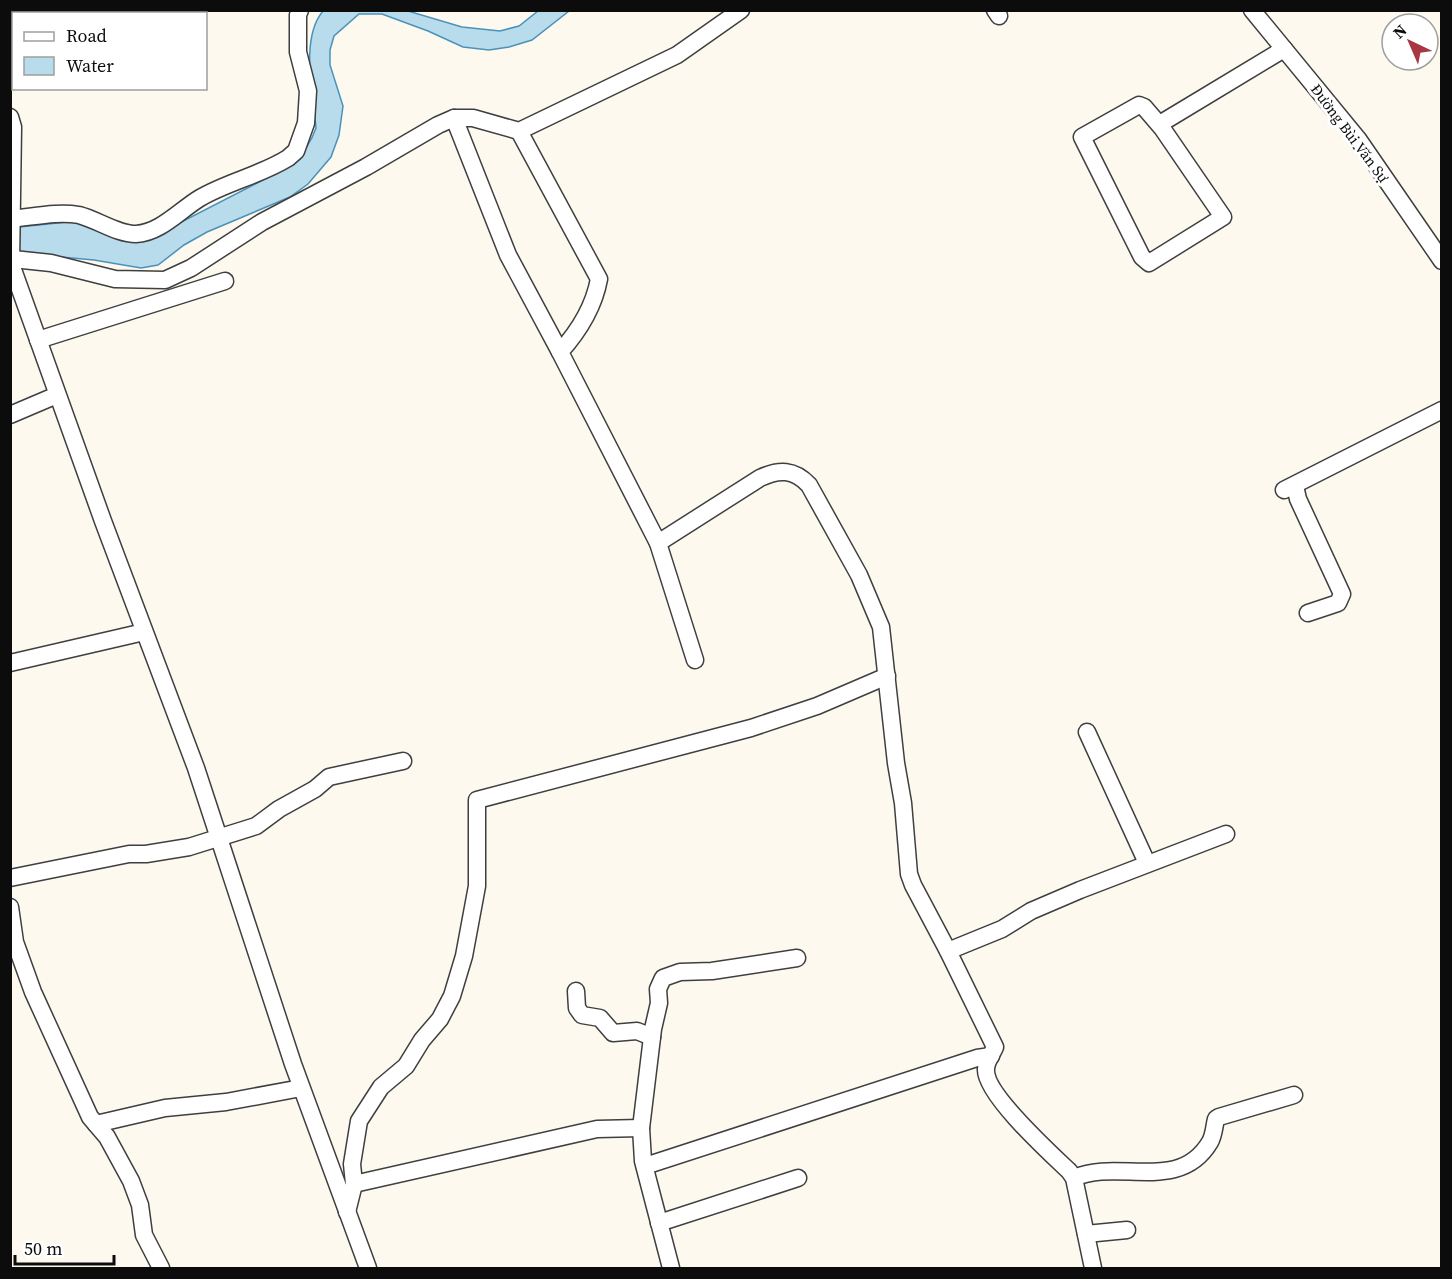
<svg xmlns="http://www.w3.org/2000/svg" width="1452" height="1279" font-family="'Source Serif 4',serif">
<style>
.water{fill:#b9dced;stroke:#4a92bb;stroke-width:1.5}
.lines{fill:none;stroke-linecap:round;stroke-linejoin:round}
.minor-casing{stroke:#3f3f3f;stroke-width:19}
.minor{stroke:#fff;stroke-width:16}
.labels{text-anchor:middle;dominant-baseline:central;stroke-width:6;stroke-linejoin:round;paint-order:stroke}
.street-label{font-size:15px;fill:#0c0c0c;stroke:#fff}
</style>
<rect width="100%" height="100%" fill="#fdf9ee"/>
<path class="water" d="M323,11H408L462,27L500,31L519,26L538,11H569L532,40L509,47L489,50L463,47L428,31L382,14H359L334,36L330,50V65L343,106L339,135L331,157L308,184L290,197L207,232L184,245L158,265L141,268L94,260L18,253L19,227L77,221L164,231L292,165C303,153 311,143 316,128C313,94 300,38 323,11Z"/>
<g class="lines">
<g class="minor-casing">
<g id="minor">
<path d="M995,10L999,16"/>
<path d="M1252,10L1358,139L1442,261"/>
<path d="M10,117L13,127L11,264L103,521L196,768L293,1064L368,1268"/>
<path d="M454,118L508,255L560,352"/>
<path d="M1162,128L1144,107L1139,105L1082,137L1142,257L1149,263L1223,217L1162,128L1163,122L1284,49"/>
<path d="M519,131L599,279C594,306 578,332 560,352L658,543L695,660"/>
<path d="M10,219C33,217 57,211 79,215C98,220 117,234 136,234C160,233 180,210 200,198C227,182 261,175 288,158L296,151L306,123L308,91L298,52V15L300,10"/>
<path d="M13,259L51,263L115,279L165,280L191,268L262,222L366,167L438,125L454,118H473L519,131L677,55L741,10"/>
<path d="M38,340L225,281"/>
<path d="M10,415L57,395"/>
<path d="M1295,486L1298,499L1342,594L1338,603L1308,613"/>
<path d="M1284,490L1442,410"/>
<path d="M658,543L760,478C779,469 794,469 809,485L859,575L881,627L896,763L903,803L909,874L913,885L948,951L995,1047C992,1054 986,1062 986,1069C984,1093 1051,1154 1069,1171L1074,1178L1093,1268"/>
<path d="M10,663L144,632"/>
<path d="M1087,732L1147,863"/>
<path d="M10,878L129,854H146L189,847L256,826L279,809L315,789L329,777L403,761"/>
<path d="M10,907L15,942L33,992L90,1117L107,1137L131,1181L140,1205L144,1235L161,1268"/>
<path d="M948,951L1002,929L1031,911L1080,890L1226,834"/>
<path d="M576,991L577,1008L582,1015L600,1018L613,1033L637,1031L652,1037"/>
<path d="M96,1124L165,1108L226,1102L301,1088"/>
<path d="M645,1166L977,1058L991,1056"/>
<path d="M1074,1178C1118,1158 1179,1194 1210,1142C1214,1135 1214,1127 1216,1119L1219,1117L1294,1095"/>
<path d="M354,1184L597,1129L641,1128"/>
<path d="M347,1212L354,1184L352,1164L359,1121L381,1087L406,1066L422,1040L440,1019L452,996L464,956L477,886V800L751,728L817,706L887,676"/>
<path d="M659,1223L798,1178"/>
<path d="M1086,1234L1127,1230"/>
<path d="M671,1268L643,1161L641,1128L653,1029L659,1003L658,989L663,978L680,972L712,971L797,958"/>
</g>
</g>
<use href="#minor" class="minor"/>
</g>
<g class="labels">
<g class="street-label">
<text transform="translate(1350 133) rotate(53)">Đường Bùi Văn Sự</text>
</g>
</g>
<rect width="1452" height="1279" fill="none" stroke="#0c0c0c" stroke-width="24"/>
<rect x="12" y="12" width="195" height="78" fill="#ffffff" stroke="#9e9e9e" stroke-width="1.5"/>
<rect x="24" y="32" width="30" height="9" fill="#ffffff" stroke="#9e9e9e" stroke-width="1.5"/>
<text x="66" y="42" font-size="18" fill="#0c0c0c">Road</text>
<rect x="24" y="57" width="30" height="18" fill="#b9dced" stroke="#9e9e9e" stroke-width="1.5"/>
<text x="66" y="72" font-size="18" fill="#0c0c0c">Water</text>
<g transform="translate(1410 42) rotate(316)"><circle r="28" fill="#ffffff" stroke="#9e9e9e" stroke-width="1.5"/>
<path d="M0-4.5L10 22L0 15L-10 22Z" fill="#a93741"/>
<text y="-9" font-size="16" font-weight="bold" text-anchor="middle" fill="#0c0c0c">N</text>
</g>
<path d="M15 1255v9h99v-9" fill="none" stroke="#0c0c0c" stroke-width="3"/>
<text x="24" y="1255" font-size="18" fill="#0c0c0c" stroke="#ffffff" stroke-width="4.5" paint-order="stroke">50 m</text>
</svg>
